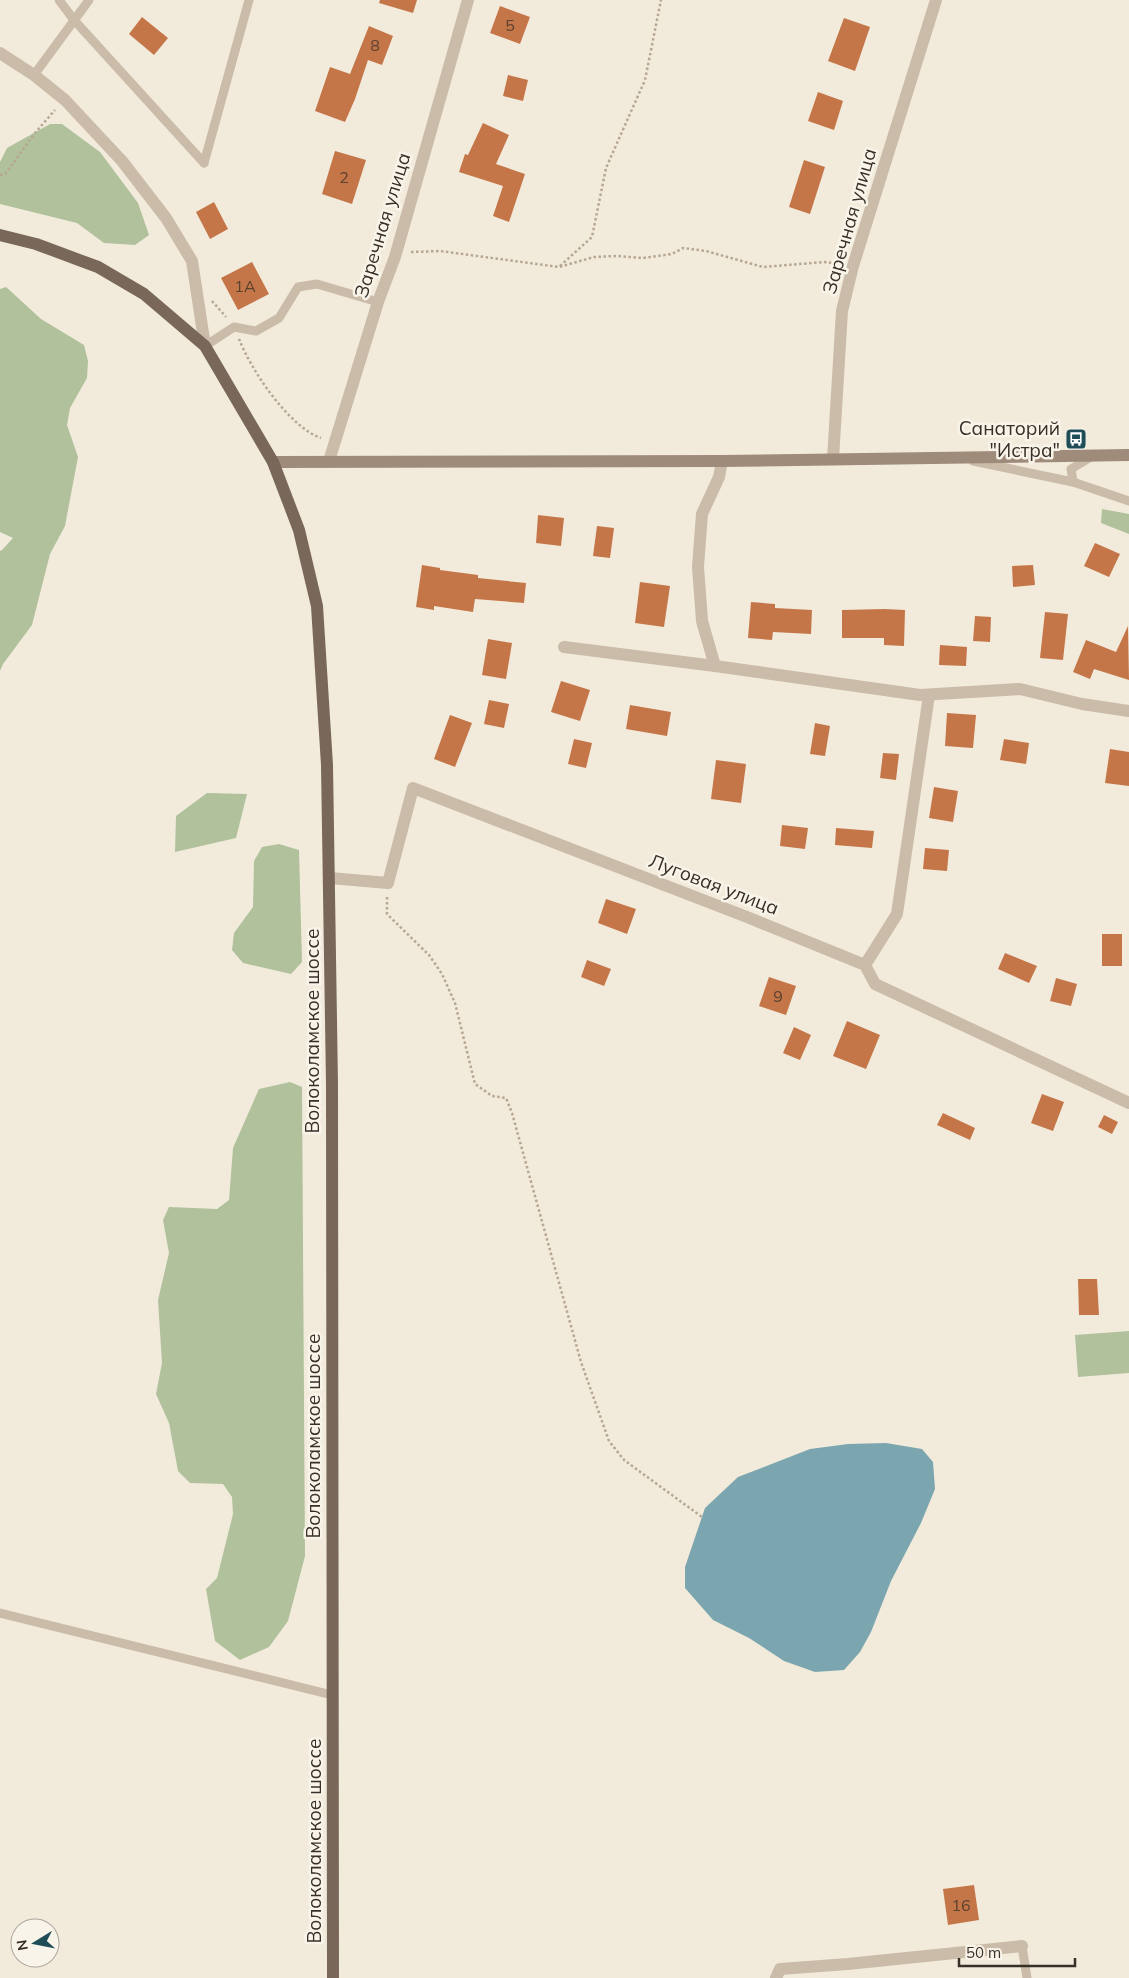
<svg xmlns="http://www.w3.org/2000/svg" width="1129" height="1978" font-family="Mulish,sans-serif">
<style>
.green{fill:#b0c19c}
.water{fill:#7ca6af}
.building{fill:#c57648}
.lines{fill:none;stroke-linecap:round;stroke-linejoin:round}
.path{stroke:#b6a692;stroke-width:2.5;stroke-dasharray:2.5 2.5;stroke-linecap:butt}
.service{stroke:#cabca8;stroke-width:9}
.minor{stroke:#cabca8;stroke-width:12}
.secondary{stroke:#9e8b7a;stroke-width:12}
.primary{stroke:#79685a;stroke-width:12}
.labels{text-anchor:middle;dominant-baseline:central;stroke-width:5;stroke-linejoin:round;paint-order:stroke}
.number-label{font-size:16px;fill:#5a4130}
.street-label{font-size:19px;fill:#372f28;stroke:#f9f4e9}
.poi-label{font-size:19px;fill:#372f28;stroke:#f9f4e9;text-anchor:end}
</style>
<rect width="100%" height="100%" fill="#f2ebdc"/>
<g class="green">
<path d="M50,124H62L100,152L138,203L149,235L135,245L104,243L77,223L0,204V162L7,148Z"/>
<path d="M6,287L41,319L84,345L88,361L87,378L70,408L67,425L78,457L65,526L50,554L32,625L3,664L0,671V551L2,550L13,538L0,532V289Z"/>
<path d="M1102,509L1129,514V534L1101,523Z"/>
<path d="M207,793L247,794L236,838L175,852L176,816Z"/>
<path d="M279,844L299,850L302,962L291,974L243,963L232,950L234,933L253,907L254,861L262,847Z"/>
<path d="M290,1082L302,1087L305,1556L288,1621L269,1647L240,1660L215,1641L206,1589L217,1578L233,1514L232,1497L223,1484L190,1483L178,1471L169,1423L156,1394L162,1363L158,1300L169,1253L163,1220L169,1207L217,1209L229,1200L233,1148L259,1089Z"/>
<path d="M1129,1331V1373L1078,1377L1075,1335Z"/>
</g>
<path class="water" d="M886,1443L922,1449L933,1462L935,1489L921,1523L891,1581L871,1632L860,1652L844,1670L815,1672L784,1661L749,1638L713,1620L685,1588V1567L705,1508L738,1477L810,1449L848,1444Z"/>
<g class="building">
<path d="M380,0H417L413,13L379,3Z"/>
<path d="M500,6L530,17L520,44L490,33Z"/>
<path d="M142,17L168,38L154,55L129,34Z"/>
<path d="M844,18L870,27L855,71L828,61Z"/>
<path d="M369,26L393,36L382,65L368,60L355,99L345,122L315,111L330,67L350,74Z"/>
<path d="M508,75L528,80L523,101L503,96Z"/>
<path d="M818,92L843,101L834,130L808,121Z"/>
<path d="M483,123L509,135L496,164L525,174L509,222L493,216L503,186L459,172L465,154L468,155Z"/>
<path d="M335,151L366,160L352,204L322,194Z"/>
<path d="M804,160L825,167L810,214L789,207Z"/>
<path d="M214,202L228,229L210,239L196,212Z"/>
<path d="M252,262L269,294L238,310L221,278Z"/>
<path d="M538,515L564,518L561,546L536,543Z"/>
<path d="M597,526L614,528L610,558L593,556Z"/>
<path d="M1095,543L1120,554L1109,577L1084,566Z"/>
<path d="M422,565L440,568V570L478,575V578L526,583L524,603L475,599L473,612L434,606V610L416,607Z"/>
<path d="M1033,565L1035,585L1013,587L1012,566Z"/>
<path d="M640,582L670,586L664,627L635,623Z"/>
<path d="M751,602L775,604V608L812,610L811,634L773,632L772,640L748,638Z"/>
<path d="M885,609L905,610L904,646L884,645V638H842V610Z"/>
<path d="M1045,612L1068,614L1063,660L1040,658Z"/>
<path d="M975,616L991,617L990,642L973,641Z"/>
<path d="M1128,626L1129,680L1094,669L1090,679L1073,672L1086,640L1116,652Z"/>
<path d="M488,639L512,643L506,679L482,675Z"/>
<path d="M940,645L967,647L966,666L939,665Z"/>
<path d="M561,681L590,690L580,721L551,712Z"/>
<path d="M489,700L509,704L504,728L484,724Z"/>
<path d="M630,705L671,712L667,736L626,729Z"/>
<path d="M947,713L976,715L973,748L945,746Z"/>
<path d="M450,715L472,723L455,767L434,759Z"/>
<path d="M815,723L830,726L825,756L810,754Z"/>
<path d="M574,739L592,743L586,768L568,764Z"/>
<path d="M1004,739L1029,743L1026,764L1000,760Z"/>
<path d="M1110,749L1129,752V786L1105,783Z"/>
<path d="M883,753L899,754L896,780L880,778Z"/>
<path d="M716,760L746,764L741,803L711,799Z"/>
<path d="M934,787L958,791L953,822L929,818Z"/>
<path d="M782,825L808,828L805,849L780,846Z"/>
<path d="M836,828L874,831L872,848L835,845Z"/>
<path d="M925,848L949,850L947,871L923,869Z"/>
<path d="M606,899L636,909L627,934L598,923Z"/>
<rect x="1102" y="934" width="20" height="32"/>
<path d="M1005,953L1037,966L1029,983L998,969Z"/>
<path d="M587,960L611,969L604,986L581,977Z"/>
<path d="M769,977L796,986L786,1015L759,1006Z"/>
<path d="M1056,978L1077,984L1071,1006L1050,1001Z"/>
<path d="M847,1021L880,1035L866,1069L833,1056Z"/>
<path d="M794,1027L811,1035L800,1060L783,1053Z"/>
<path d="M1042,1094L1064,1102L1053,1131L1031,1123Z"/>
<path d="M943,1113L975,1128L970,1140L937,1125Z"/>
<path d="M1104,1115L1118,1122L1112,1134L1098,1127Z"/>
<path d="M1078,1279H1097L1099,1315H1079Z"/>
<path d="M974,1885L979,1920L948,1925L943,1889Z"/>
</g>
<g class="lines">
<g class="path">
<path d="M0,175L6,173L35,133L55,110"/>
<path d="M411,252L440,251L559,267L594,257L617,256L643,258L672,254L683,248L706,251L763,267L824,262L841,264"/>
<path d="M560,266L592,237L606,168L645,80L661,0"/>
<path d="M212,301L226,317"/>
<path d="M239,339C251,370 289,427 321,438"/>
<path d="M387,897V914L429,955L442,974L455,1003L475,1084L492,1096L506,1098L512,1113L581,1362L609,1441L624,1460L702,1517"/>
</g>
<g class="service">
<path d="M59,0L74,20L204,163"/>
<path d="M34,75L89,0"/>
<path d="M204,163L249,0"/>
<path d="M205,346L234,327L256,331L279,318L298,287L317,284L378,302"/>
<path d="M1091,457L1071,469L1073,482L1129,501"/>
<path d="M973,461L1073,482"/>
<path d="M0,1613L332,1695"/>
<path d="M1022,1946L1027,1978"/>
</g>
<g class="minor">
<path d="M0,53L34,75L65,100L122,161L166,218L192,261L205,346"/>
<path d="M833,459L842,311L853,266L936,0"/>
<path d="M329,461L378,302L395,257L468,0"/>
<path d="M564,647L715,666L920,695L1020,689L1082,704L1129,711"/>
<path d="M715,666L702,621L698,567L702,514L719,477L722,461"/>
<path d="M330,878L388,883L413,788L747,917L865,965L875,984L1129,1103"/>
<path d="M865,965L897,914L929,695"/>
<path d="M776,1978L780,1969L848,1964L1022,1946"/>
</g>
<path class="secondary" d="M273,462L722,461L1129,455"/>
<path class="primary" d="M0,235L36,244L98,267L144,294L205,346L273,462L299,530L317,606L327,765L332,1084L333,1978"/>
</g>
<defs>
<g id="bus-square" transform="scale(1.125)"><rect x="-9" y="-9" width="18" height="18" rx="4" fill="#1e4d58" stroke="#f9f4e9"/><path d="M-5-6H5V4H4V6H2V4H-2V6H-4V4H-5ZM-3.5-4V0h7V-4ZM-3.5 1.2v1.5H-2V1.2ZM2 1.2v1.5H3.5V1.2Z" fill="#fff"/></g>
</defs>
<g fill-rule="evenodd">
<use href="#bus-square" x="1076" y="439"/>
</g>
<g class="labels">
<g class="number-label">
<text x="510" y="25">5</text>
<text x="375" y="45">8</text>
<text x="344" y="177">2</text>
<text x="245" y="286">1А</text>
<text x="778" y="996">9</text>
<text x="961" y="1905">16</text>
</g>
<g class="street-label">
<text transform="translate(849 221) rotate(-74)">Заречная улица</text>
<text transform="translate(382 225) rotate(-73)">Заречная улица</text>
<text transform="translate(714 884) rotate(21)">Луговая улица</text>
<text transform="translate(312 1031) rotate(-90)">Волоколамское шоссе</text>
<text transform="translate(313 1436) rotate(-90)">Волоколамское шоссе</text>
<text transform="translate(314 1841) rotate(-90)">Волоколамское шоссе</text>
</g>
<g class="poi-label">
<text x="1060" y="428">Санаторий<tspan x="1060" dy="22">"Истра"</tspan></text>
</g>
</g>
<g transform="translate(35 1943) rotate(260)"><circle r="24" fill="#f9f4e9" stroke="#aba59c"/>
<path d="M0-4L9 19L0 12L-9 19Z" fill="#1e4d58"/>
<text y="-8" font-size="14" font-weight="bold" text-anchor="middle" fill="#372f28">N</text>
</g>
<path d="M959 1958v8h116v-8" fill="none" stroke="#372f28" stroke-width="2.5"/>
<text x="966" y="1958" font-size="15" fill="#372f28" stroke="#f9f4e9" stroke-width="4" paint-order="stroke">50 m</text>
</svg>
